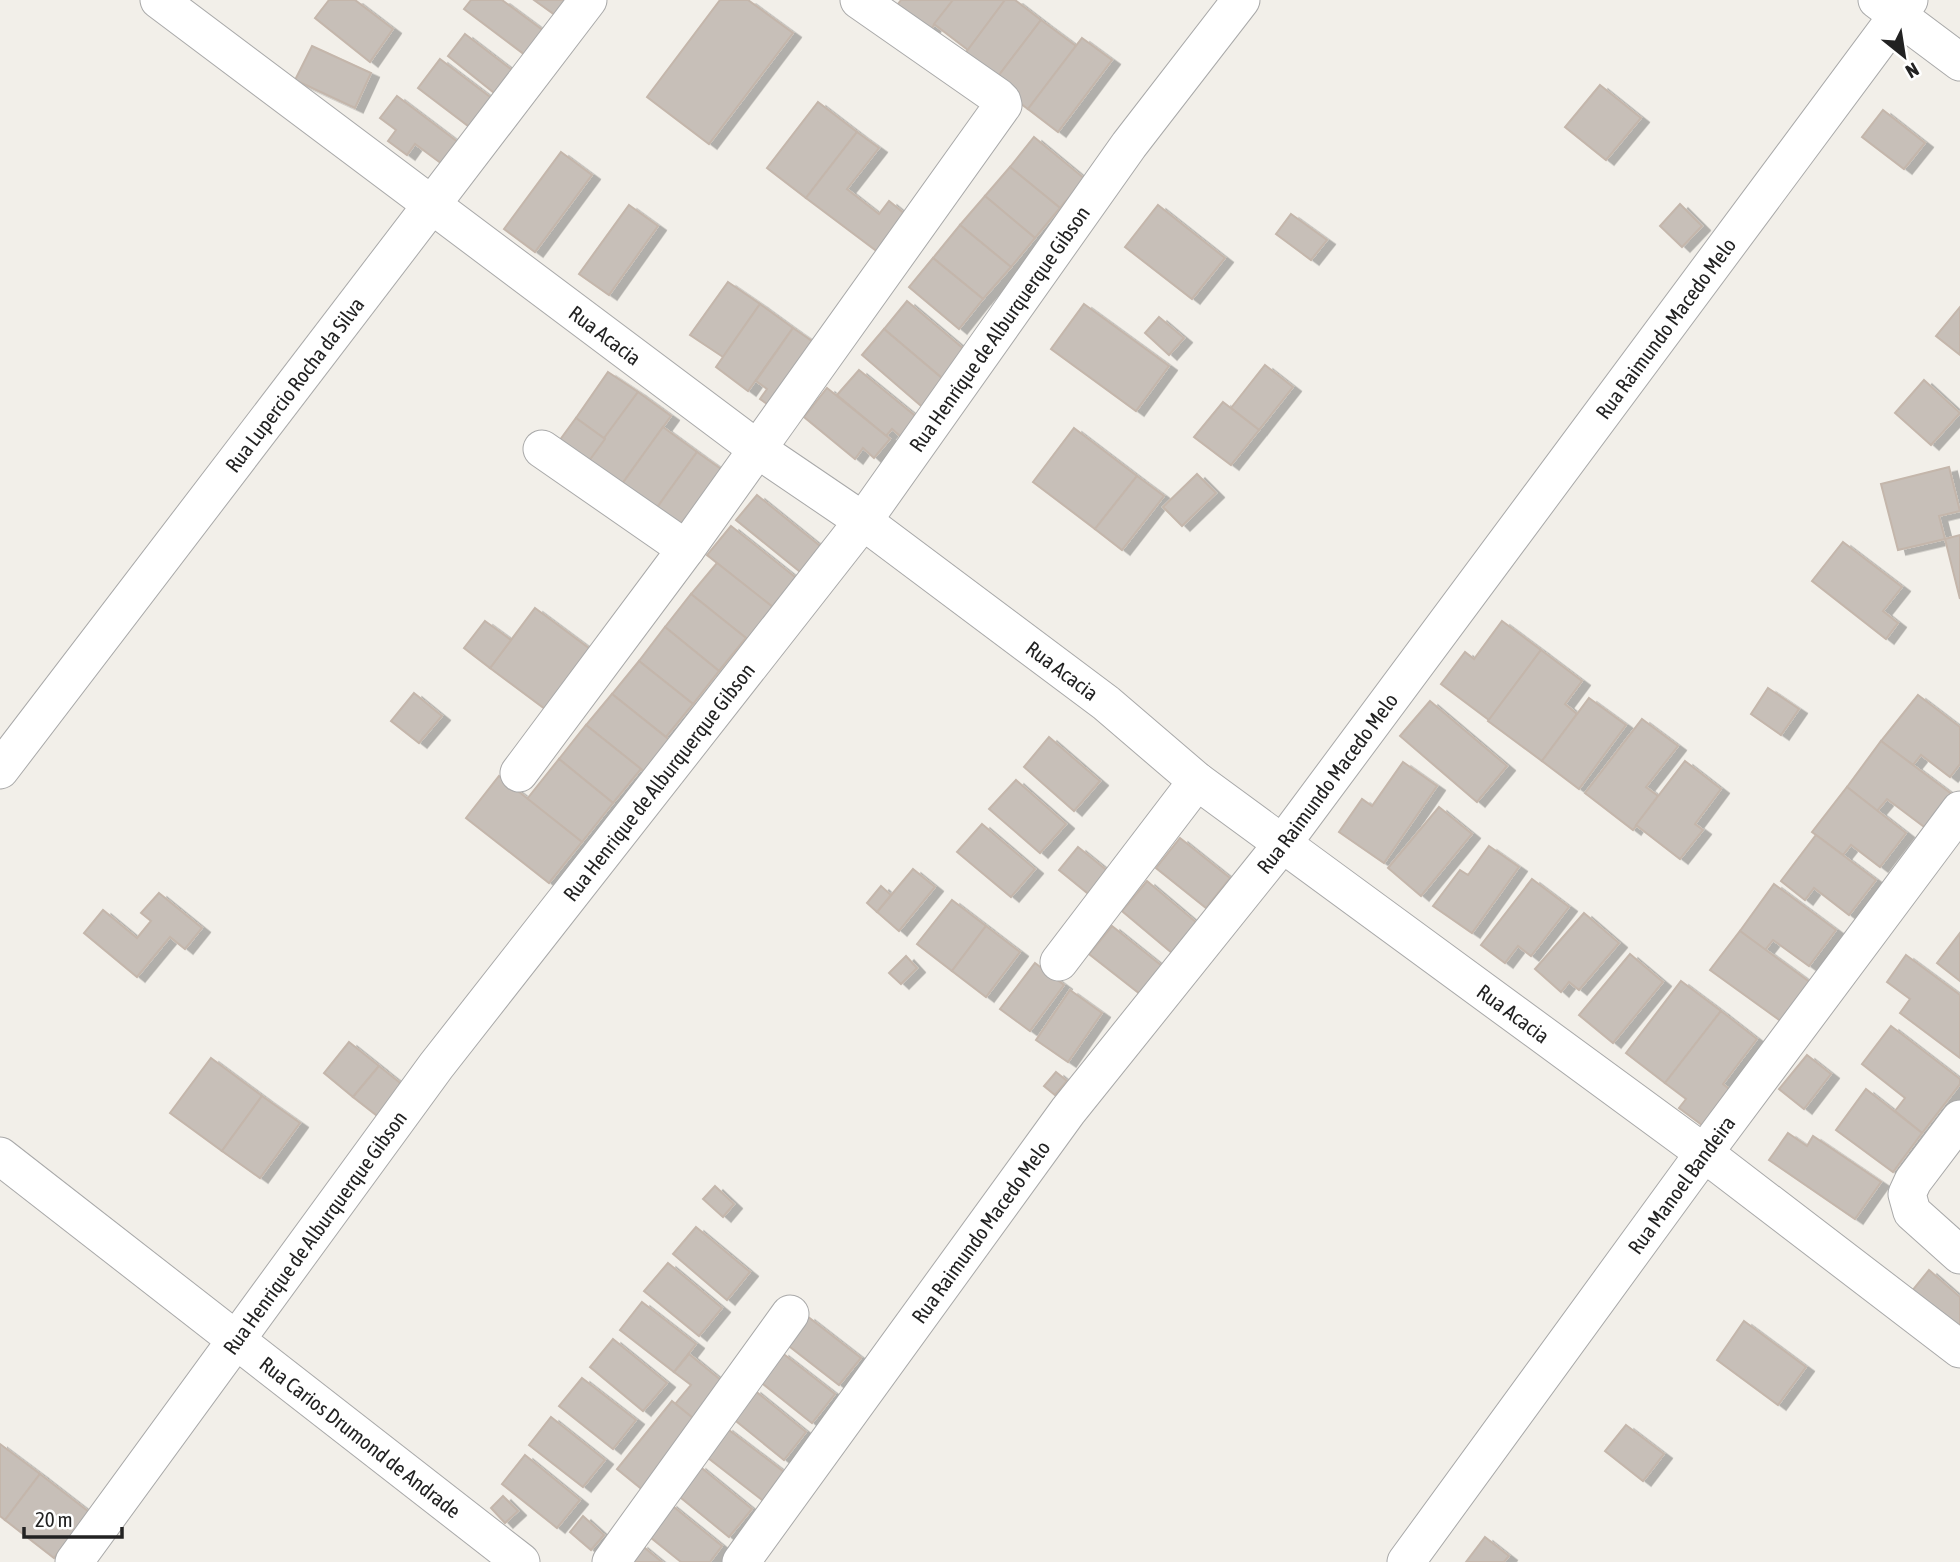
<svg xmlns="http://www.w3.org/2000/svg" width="1960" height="1562" font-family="'Asap Condensed',sans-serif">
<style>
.building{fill:#c7bfb8;stroke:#c4b6ab;stroke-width:2;filter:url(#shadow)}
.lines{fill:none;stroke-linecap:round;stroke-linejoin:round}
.minor-casing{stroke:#a9a9a9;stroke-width:39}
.minor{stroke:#fff;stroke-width:37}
.labels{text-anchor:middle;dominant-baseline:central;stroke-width:6;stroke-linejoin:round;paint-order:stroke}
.street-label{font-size:21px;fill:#222;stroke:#fff}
</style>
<defs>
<filter id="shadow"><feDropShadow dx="8" dy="4.5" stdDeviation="0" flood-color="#0004"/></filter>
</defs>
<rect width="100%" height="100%" fill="#f2efe9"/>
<g class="building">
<path d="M329,0H355L393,29L370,62L315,18Z"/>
<path d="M471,0H502L552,37L533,61L464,9Z"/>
<path d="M534,0H577L562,20Z"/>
<path d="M720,0H748L793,33L709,144L647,97Z"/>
<path d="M901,0H953L928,33L895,8Z"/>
<path d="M953,0H1005L968,50L934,24Z"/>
<path d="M1005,0H1015L1041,20L993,83L961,59Z"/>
<path d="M1041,20L1076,46L1028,109L993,83Z"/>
<path d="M465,34L521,77L503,100L448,56Z"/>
<path d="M1082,38L1112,60L1058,132L1028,109Z"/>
<path d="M312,46L371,73L355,108L295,80Z"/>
<path d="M440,59L498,103L476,132L418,88Z"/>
<path d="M1600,85L1641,118L1606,160L1565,127Z"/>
<path d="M397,96L467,149L450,170L415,144L407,155L388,141L396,130L380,118Z"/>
<path d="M818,102L857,132L806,198L767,168Z"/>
<path d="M1883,110L1925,143L1904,169L1862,137Z"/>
<path d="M857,132L879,148L847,189L879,214L889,201L905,214L887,259L806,198Z"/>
<path d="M1034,137L1085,179L1060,208L1010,167Z"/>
<path d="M561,152L592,175L535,252L504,229Z"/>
<path d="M1010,167L1060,208L1035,238L985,196Z"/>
<path d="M985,196L1035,238L1011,267L960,225Z"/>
<path d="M1680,204L1702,226L1682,247L1660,226Z"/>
<path d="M629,205L658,226L609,295L579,274Z"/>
<path d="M1158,205L1225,258L1192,299L1125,247Z"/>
<path d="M1291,214L1327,240L1311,260L1276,234Z"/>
<path d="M960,225L1011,267L983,299L933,258Z"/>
<path d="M933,258L983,299L959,329L909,287Z"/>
<path d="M728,282L760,304L723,357L690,335Z"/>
<path d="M907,301L965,350L942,378L884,329Z"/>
<path d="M760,304L793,328L748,391L716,367Z"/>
<path d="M1084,304L1169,366L1136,411L1051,349Z"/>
<path d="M1960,307V355L1936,336Z"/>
<path d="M1159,317L1184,338L1169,355L1145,333Z"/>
<path d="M793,328L825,350L780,413L760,399L767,389L756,381Z"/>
<path d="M884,329L950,385L927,411L862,355Z"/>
<path d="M1265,365L1293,387L1259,430L1231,408Z"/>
<path d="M859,370L924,423L908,443L892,429L886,436L837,395Z"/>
<path d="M608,372L638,392L605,439L576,418Z"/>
<path d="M1924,380L1960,413L1931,445L1895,413Z"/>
<path d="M827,388L890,439L874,458L863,448L855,459L804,417Z"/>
<path d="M638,392L671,416L622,484L588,460Z"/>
<path d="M1223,402L1259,430L1231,465L1194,437Z"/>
<path d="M576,418L605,439L583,469L554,448Z"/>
<path d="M663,427L697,452L656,509L622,484Z"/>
<path d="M1074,428L1137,476L1095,529L1033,482Z"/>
<path d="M697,452L728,474L687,531L656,509Z"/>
<path d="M1949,467L1960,511L1939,516L1945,539L1898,550L1881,484Z"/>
<path d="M1197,474L1216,493L1182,526L1163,507Z"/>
<path d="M1137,476L1164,496L1122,550L1095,529Z"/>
<path d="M757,495L825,550L804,575L736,520Z"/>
<path d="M731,526L800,581L776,610L707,555Z"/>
<path d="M1960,535V599L1945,539Z"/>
<path d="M1843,542L1902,587L1883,611L1898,623L1886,639L1812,581Z"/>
<path d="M717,563L783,615L757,647L691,594Z"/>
<path d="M691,594L746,638L719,671L665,627Z"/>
<path d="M535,608L590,649L545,709L490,668Z"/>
<path d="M485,621L511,640L490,668L464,648Z"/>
<path d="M1502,621L1541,650L1489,720L1441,684L1465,652L1474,659Z"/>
<path d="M665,627L719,671L693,704L639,661Z"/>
<path d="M1541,650L1582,681L1565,704L1577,714L1542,761L1488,721Z"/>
<path d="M639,661L693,704L666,737L612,694Z"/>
<path d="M1768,688L1799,709L1781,735L1751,714Z"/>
<path d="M414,693L442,716L419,743L391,721Z"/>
<path d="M612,694L677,746L652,778L586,725Z"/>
<path d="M1918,695L1960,727V764L1950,777L1921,755L1913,765L1881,741Z"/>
<path d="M1589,698L1626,725L1579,789L1542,761Z"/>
<path d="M1430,701L1507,766L1477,802L1400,736Z"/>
<path d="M1642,719L1678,746L1646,787L1658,796L1633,830L1585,793Z"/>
<path d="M586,725L641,769L613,803L559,759Z"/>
<path d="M1049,737L1100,781L1074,811L1024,767Z"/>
<path d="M1881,741L1953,795L1927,829L1887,799L1877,811L1847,787Z"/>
<path d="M559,759L613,803L582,842L527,799Z"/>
<path d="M1685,761L1721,789L1695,824L1703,830L1680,859L1636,825Z"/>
<path d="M1403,762L1437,786L1384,863L1339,832L1362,799L1372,806Z"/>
<path d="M499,776L582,842L549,883L466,818Z"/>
<path d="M1016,780L1066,824L1040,853L989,809Z"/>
<path d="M1847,787L1906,833L1880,867L1851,845L1843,855L1812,832Z"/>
<path d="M1439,807L1472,834L1421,896L1388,868Z"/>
<path d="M982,824L1035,869L1011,897L957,852Z"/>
<path d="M1816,835L1876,880L1849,915L1814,888L1805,900L1781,881Z"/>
<path d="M1180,838L1230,878L1206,908L1156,868Z"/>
<path d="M1489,846L1519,867L1472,933L1433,906L1460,870L1468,875Z"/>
<path d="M1078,847L1115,877L1097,901L1059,870Z"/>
<path d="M913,869L935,887L899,931L877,912Z"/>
<path d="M1532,879L1569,907L1531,956L1518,946L1505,963L1481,945Z"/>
<path d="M1147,881L1197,923L1172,953L1122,911Z"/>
<path d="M1774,884L1836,930L1809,966L1773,940L1765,950L1740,931Z"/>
<path d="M881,886L891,895L877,912L867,903Z"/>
<path d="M159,893L202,928L185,949L170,937L137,977L84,933L103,910L137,938L151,921L141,913Z"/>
<path d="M952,900L986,926L952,971L917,944Z"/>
<path d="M1584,913L1619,943L1579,990L1569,982L1561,992L1535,969Z"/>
<path d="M986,926L1020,952L986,997L952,971Z"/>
<path d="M1112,926L1162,966L1140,994L1089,954Z"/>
<path d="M1740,931L1811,983L1782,1022L1710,970Z"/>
<path d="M1960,933V981L1937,963Z"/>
<path d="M1630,954L1663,982L1613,1043L1579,1015Z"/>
<path d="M1906,955L1960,995V1058L1900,1013L1910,999L1887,982Z"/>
<path d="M906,956L917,968L901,984L889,973Z"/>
<path d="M1035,963L1064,985L1030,1031L1000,1009Z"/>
<path d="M1681,981L1721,1011L1665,1083L1626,1053Z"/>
<path d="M1070,990L1102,1013L1068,1062L1036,1040Z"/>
<path d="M1721,1011L1757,1039L1723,1084L1734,1093L1706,1128L1679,1108L1686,1099L1665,1083Z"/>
<path d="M1891,1026L1960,1079V1084L1922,1133L1895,1111L1905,1098L1862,1064Z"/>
<path d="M349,1042L379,1066L353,1097L324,1073Z"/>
<path d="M1807,1055L1831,1074L1804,1109L1779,1089Z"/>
<path d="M211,1058L262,1096L222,1151L170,1113Z"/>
<path d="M379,1066L409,1090L385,1122L353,1097Z"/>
<path d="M1056,1072L1067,1081L1055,1095L1044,1086Z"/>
<path d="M1866,1089L1922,1133L1893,1172L1836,1130Z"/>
<path d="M262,1096L300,1123L260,1178L222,1151Z"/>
<path d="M1788,1133L1807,1146L1813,1136L1881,1182L1855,1219L1769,1160Z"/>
<path d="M715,1186L734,1204L723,1217L703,1199Z"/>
<path d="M696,1227L750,1272L727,1300L673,1254Z"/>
<path d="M668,1263L722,1308L699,1336L644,1291Z"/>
<path d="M1929,1270L1960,1297V1333L1911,1292Z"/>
<path d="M642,1302L696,1344L674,1372L620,1330Z"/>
<path d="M807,1316L861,1358L839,1385L785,1343Z"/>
<path d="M1744,1321L1806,1367L1778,1405L1717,1360Z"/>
<path d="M613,1339L667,1383L643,1411L590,1367Z"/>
<path d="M781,1352L835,1394L812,1423L758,1380Z"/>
<path d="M689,1354L728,1386L699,1423L675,1404L691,1385L674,1372Z"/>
<path d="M582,1378L636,1420L613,1449L559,1406Z"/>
<path d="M753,1389L806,1432L784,1460L731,1417Z"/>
<path d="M672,1401L699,1423L644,1491L617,1469Z"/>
<path d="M551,1417L605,1460L583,1487L529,1445Z"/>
<path d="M1626,1425L1664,1454L1643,1481L1605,1451Z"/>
<path d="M725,1427L788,1475L766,1503L703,1454Z"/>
<path d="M0,1444L40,1474L5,1520L0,1516Z"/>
<path d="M525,1455L580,1500L557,1528L502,1484Z"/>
<path d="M698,1465L752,1509L729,1537L675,1493Z"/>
<path d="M40,1474L89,1512L54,1558L5,1520Z"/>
<path d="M503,1496L518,1511L505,1523L491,1508Z"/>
<path d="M669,1503L722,1546L710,1562H681L645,1533Z"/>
<path d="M583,1516L604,1535L591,1550L570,1532Z"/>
<path d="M1485,1537L1509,1556L1504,1562H1466Z"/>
<path d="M640,1544L662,1562H625Z"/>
</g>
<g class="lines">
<g class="minor-casing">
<g id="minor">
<path id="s1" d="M159,0L757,449L863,521L1106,703L1197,781L1704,1153L1960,1349"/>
<path d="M1877,0L1960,62"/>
<path d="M542,449L686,549"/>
<path id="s2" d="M0,770L588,0"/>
<path d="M519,773L686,549L1003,105L1002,101L998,97L859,0"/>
<path d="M1059,962L1197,781"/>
<path d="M1960,1119L1913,1181L1907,1194L1912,1212L1960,1255"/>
<path id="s3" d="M0,1156L521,1562"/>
<path id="s4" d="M74,1562L436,1066L863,521L1129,145L1241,0"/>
<path d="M611,1562L790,1314"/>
<path id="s5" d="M741,1562L1068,1111L1283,843L1909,0"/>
<path id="s6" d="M1406,1562L1704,1153L1960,810"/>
</g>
</g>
<use href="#minor" class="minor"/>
</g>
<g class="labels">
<g class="street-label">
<text stroke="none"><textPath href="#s5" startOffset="1542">Rua Raimundo Macedo Melo</textPath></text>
<text stroke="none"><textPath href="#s4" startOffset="1542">Rua Henrique de Alburquerque Gibson</textPath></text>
<text stroke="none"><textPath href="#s1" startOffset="558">Rua Acacia</textPath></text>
<text stroke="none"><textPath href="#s2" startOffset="485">Rua Lupercio Rocha da Silva</textPath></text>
<text stroke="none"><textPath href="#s1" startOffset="1125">Rua Acacia</textPath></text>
<text stroke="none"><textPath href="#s4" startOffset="975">Rua Henrique de Alburquerque Gibson</textPath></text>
<text stroke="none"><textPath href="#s5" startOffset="975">Rua Raimundo Macedo Melo</textPath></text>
<text stroke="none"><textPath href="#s1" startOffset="1692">Rua Acacia</textPath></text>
<text stroke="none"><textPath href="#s6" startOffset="467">Rua Manoel Bandeira</textPath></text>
<text stroke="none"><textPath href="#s5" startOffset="408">Rua Raimundo Macedo Melo</textPath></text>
<text stroke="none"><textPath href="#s4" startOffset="408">Rua Henrique de Alburquerque Gibson</textPath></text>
<text stroke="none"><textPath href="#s3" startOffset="457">Rua Carios Drumond de Andrade</textPath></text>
</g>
</g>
<g transform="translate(1904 56) rotate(150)" stroke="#ffffff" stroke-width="5" paint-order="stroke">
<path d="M0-5L12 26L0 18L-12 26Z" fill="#222222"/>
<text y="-10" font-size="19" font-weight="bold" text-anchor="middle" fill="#222222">N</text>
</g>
<path d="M24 1527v10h98v-10" fill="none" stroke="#222222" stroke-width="3.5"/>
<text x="35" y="1527" font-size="21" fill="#222222" stroke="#ffffff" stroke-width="5" paint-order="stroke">20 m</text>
</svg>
